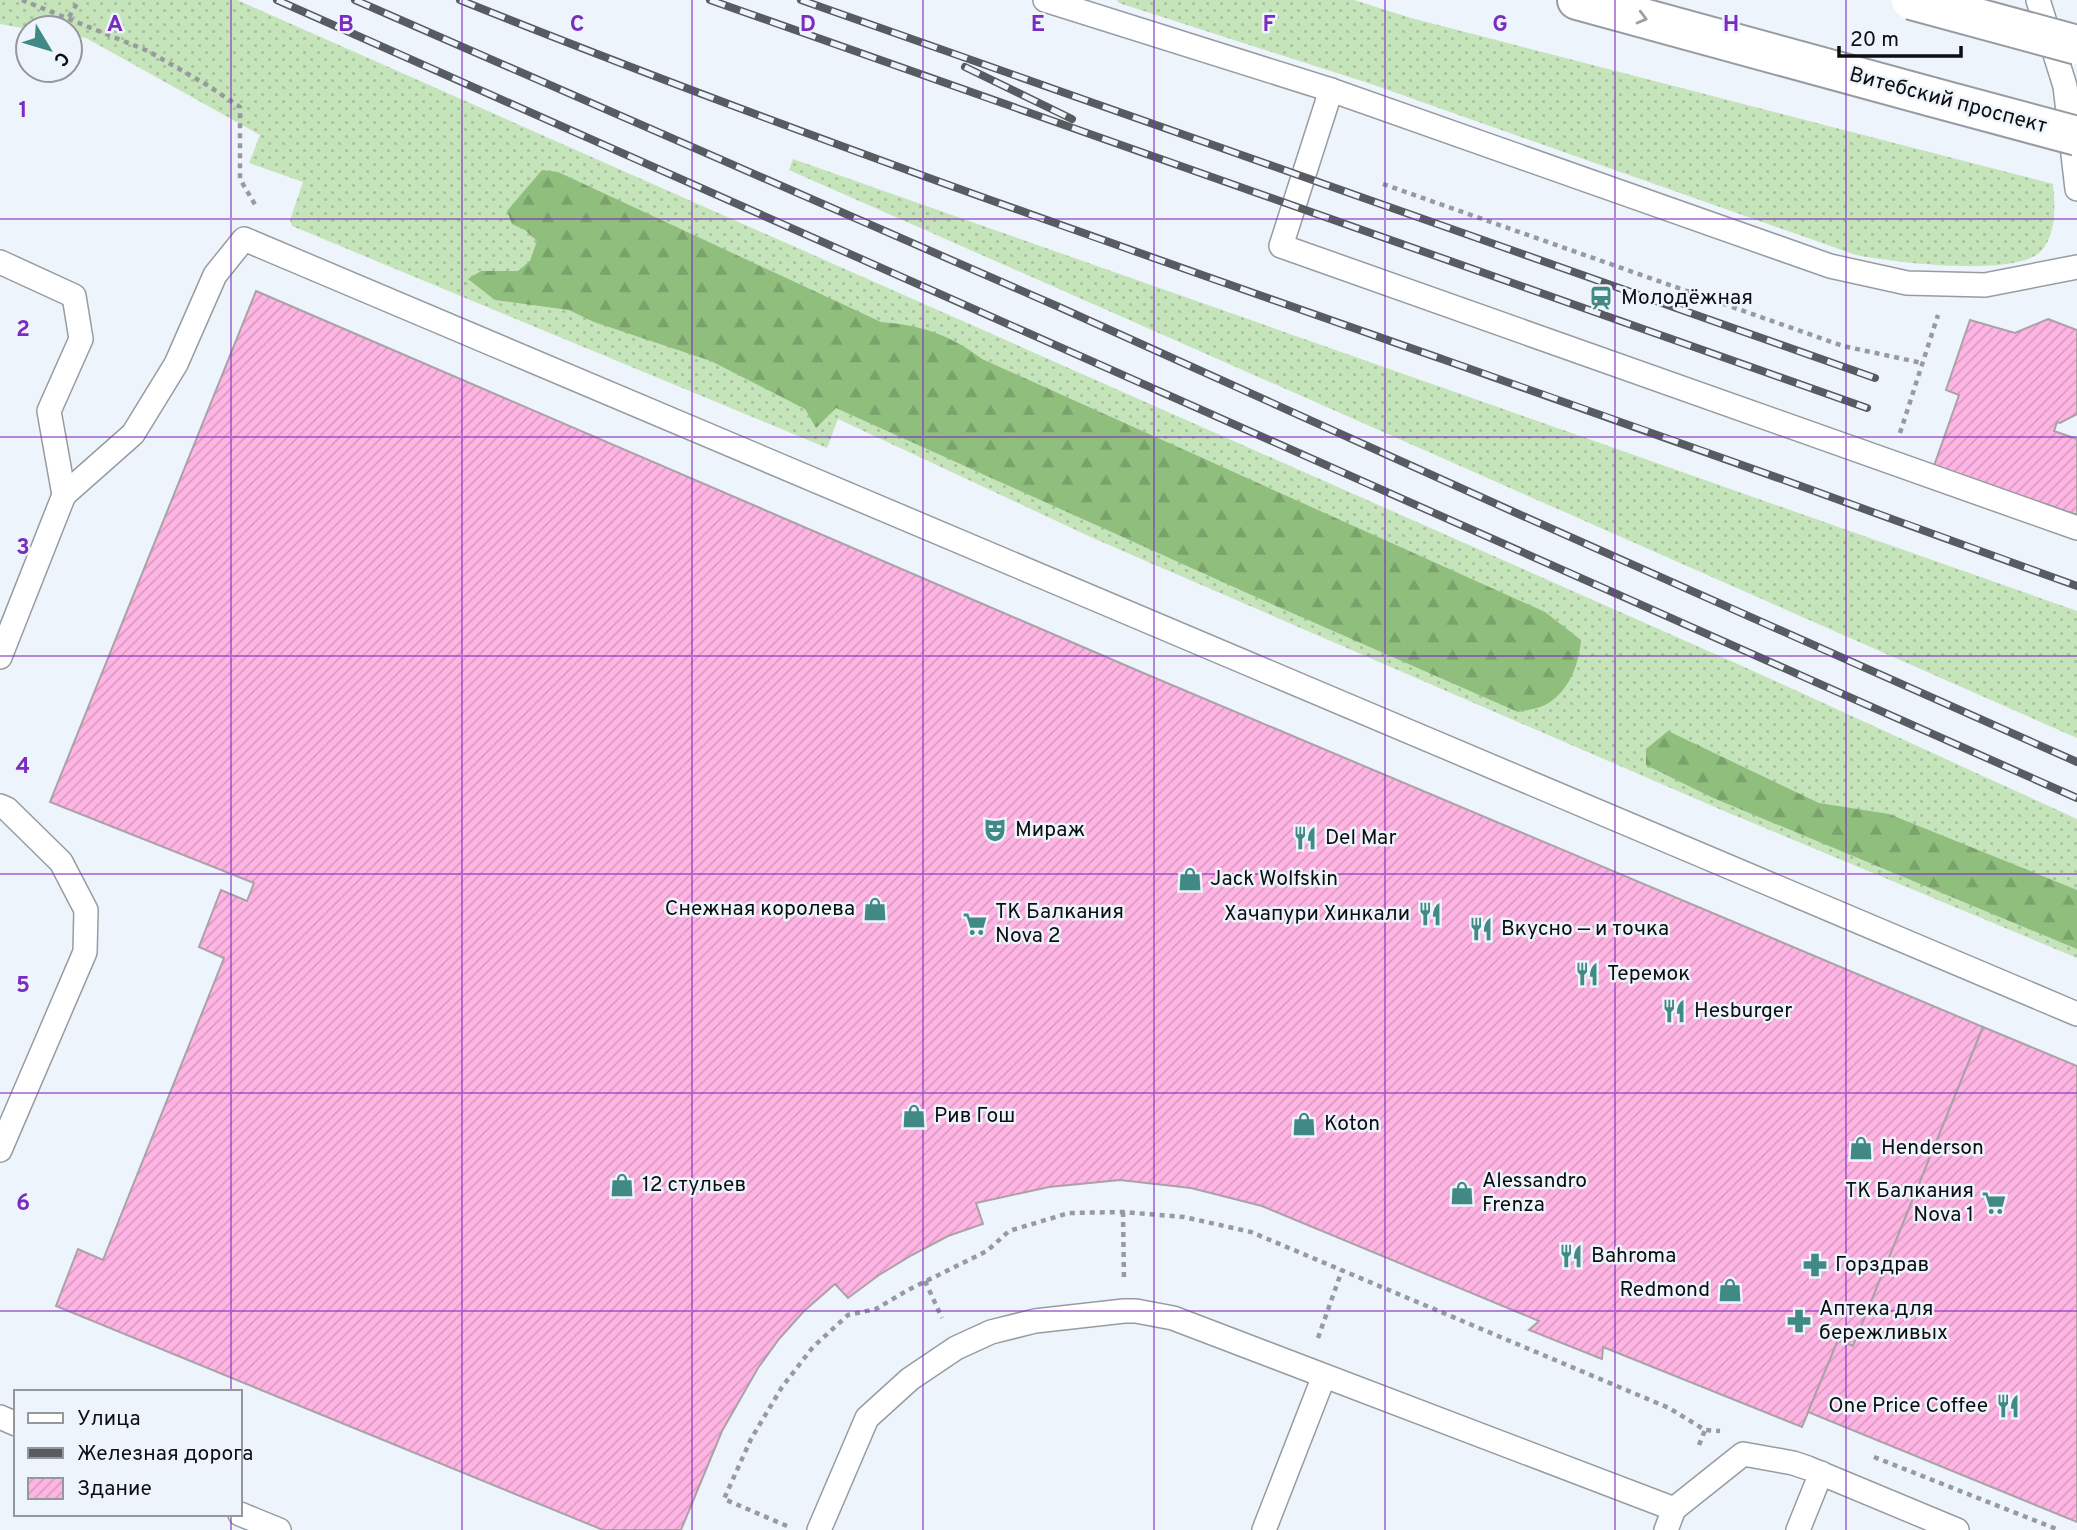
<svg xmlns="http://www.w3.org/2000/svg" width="2077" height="1530" font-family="Overpass,sans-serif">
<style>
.grass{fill:url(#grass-dots)}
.forest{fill:url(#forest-firs)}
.building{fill:url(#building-hatch);stroke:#aaa2a7;stroke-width:2}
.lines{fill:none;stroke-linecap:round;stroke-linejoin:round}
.lane-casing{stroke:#979ca3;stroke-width:26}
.primary-casing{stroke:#979ca3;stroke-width:42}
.path{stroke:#979ba0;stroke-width:4.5;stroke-dasharray:5 5;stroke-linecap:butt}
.lane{stroke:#fff;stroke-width:23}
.primary{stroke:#fff;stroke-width:38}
.rail-casing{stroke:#585b5f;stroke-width:8}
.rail{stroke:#eef4fb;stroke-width:5;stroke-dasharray:16;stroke-linecap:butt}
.primary-bridge-casing{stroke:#979ca3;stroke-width:42;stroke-linecap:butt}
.primary-bridge{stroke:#fff;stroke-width:38}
.oneway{stroke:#9e9fa0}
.grid{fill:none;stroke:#7b2cbf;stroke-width:2;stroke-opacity:0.55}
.labels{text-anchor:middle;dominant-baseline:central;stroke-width:5;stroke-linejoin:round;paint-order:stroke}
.street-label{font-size:21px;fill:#0d0e11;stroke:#eef4fb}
.poi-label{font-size:21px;fill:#0d0e11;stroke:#eef4fb;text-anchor:start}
.grid-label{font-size:23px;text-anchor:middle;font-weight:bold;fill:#7b2cbf;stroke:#eef4fb;stroke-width:5;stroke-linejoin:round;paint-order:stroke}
</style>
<defs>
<pattern id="grass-dots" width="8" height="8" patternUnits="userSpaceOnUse" patternTransform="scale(1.75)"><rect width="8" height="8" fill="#c5e4ba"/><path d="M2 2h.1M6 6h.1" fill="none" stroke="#a8c29f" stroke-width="1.8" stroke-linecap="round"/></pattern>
<pattern id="forest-firs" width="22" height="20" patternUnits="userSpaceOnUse" patternTransform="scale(1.75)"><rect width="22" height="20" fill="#8fbe7d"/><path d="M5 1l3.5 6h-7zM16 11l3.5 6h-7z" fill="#7aa26b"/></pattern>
<pattern id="building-hatch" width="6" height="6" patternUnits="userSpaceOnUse" patternTransform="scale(1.75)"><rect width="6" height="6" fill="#ffb5e3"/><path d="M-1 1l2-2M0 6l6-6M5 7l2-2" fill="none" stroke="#d99ac2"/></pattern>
</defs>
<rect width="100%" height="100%" fill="#eef4fb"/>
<g class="grass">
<path d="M0,0H237L1740,665L2077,819V958L1724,811L1095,539L838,419L827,448L292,226L290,220L303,182L249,163L260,135L86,38L70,35V28L28,29L0,24Z"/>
<path d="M1117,0H1354L1411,18L2053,184C2055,206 2057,233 2041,251C2016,278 1891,262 1856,255L1368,83L1119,3Z"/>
<path d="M793,159L2077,611V738L789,170Z"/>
</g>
<g class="forest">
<path d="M542,170L558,172L881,322C921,325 951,335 982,359L1545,612L1581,640C1579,665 1568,693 1545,705C1537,709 1526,710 1518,712L1256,597L836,408L816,428L805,409L711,361L594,322L569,310L495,300L468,279L481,271H518L530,261L537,241L525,230L512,224L507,211Z"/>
<path d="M1668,731L1819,803L1889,814L2077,890V949L1711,797L1646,765V749Z"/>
</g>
<g class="building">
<path d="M256,291L1141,672L1983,1027L1853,1346L1838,1340L1802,1427L1603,1347L1602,1359L1529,1330L1539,1321L1262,1206L1191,1188L1120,1180L1049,1187L976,1203L983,1224L948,1236L912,1255L879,1275L848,1298L835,1284L804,1311L779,1339L758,1368L722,1431L681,1530H603L56,1306L78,1249L103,1260L224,958L199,947L221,890L247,901L254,883L50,802Z"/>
<path d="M2048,319L2077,330V414L2060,423L2057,422L2054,431L2077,439V515L1934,466L1959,395L1946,390L1970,320L2015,333Z"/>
<path d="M1983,1027L2077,1066V1522L1808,1412L1838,1340L1853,1346Z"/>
</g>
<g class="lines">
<g class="lane-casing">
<g id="lane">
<path d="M1045,0L1331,90L1830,266L1907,283L1985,285L2077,267"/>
<path d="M2038,0L2065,86L2077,189"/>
<path d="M1331,90L1281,246L2077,528"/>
<path d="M0,262L74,296L81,339L49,411L64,495"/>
<path d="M0,657L64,495L133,434L176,364L215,275L244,239L2077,1014"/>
<path d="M0,806L7,809L61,862L86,910L85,952L0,1150"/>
<path d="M0,1417L16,1424"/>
<path d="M240,1514L279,1530"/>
<path d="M819,1530L867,1418L910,1379L956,1348L991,1332L1035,1321L1124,1311H1136L1173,1318L1674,1509"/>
<path d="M1264,1530L1324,1376"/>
<path d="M1666,1530L1674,1509L1743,1454L1793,1463L1808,1468L1957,1530"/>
<path d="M1798,1530L1821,1473"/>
</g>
</g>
<g class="primary-casing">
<path id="primary" d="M1577,0L1932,97"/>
</g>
<g class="path">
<path d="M22,0L148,51L207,85L240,107V179L257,208"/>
<path d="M69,17L79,0"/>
<path d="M1383,184L1843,346L1922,363"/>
<path d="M1900,433L1938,315"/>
<path d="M1123,1212L1124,1281"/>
<path d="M925,1281L942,1318"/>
<path d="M1318,1338L1342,1270"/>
<path d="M1699,1445L1705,1430"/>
<path d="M1874,1457L2059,1530"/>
<path d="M787,1526L724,1499L751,1439L782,1387L813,1347L848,1315L876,1309L908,1290L987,1251L1009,1231L1069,1213L1123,1212L1184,1217L1251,1232L1669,1408L1705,1430L1720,1431"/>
</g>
<use href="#lane" class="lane"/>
<use href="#primary" class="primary"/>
<g class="rail-casing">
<g id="rail">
<path d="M277,0L2077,798"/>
<path d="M355,0L1059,307L1514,512L2077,762"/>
<path d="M460,0C784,130 1113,244 1442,359C1654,433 1866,509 2077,586"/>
<path d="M710,0L1867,408"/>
<path d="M801,0L1875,378"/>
<path d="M965,67L1072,119"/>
</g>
</g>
<use href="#rail" class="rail"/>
<g class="primary-bridge-casing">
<g id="primary-bridge">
<path d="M1911,0L2077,45"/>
<path d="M1932,97L2077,136"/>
</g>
</g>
<use href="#primary-bridge" class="primary-bridge"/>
</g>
<defs><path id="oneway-chevron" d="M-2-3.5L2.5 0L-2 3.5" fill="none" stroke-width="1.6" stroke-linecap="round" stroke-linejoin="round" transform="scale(1.75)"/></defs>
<use class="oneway" href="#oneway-chevron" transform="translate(1642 18) rotate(15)"/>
<path class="grid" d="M231,0V1392M462,0V1530M692,0V1530M923,0V1530M1154,0V1530M1385,0V1530M1615,0V1530M1846,0V1530M0,219H2077M0,437H2077M0,656H2077M0,874H2077M0,1093H2077M0,1311H2077M231,1514V1530"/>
<defs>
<g id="station-bare" transform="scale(1.89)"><path d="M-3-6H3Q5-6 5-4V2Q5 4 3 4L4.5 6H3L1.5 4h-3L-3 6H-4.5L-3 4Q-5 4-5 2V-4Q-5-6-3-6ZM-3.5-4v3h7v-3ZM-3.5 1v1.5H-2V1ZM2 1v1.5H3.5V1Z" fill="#418984" stroke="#eef4fb" stroke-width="2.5" paint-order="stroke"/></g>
<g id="theatre-bare" transform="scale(1.89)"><path d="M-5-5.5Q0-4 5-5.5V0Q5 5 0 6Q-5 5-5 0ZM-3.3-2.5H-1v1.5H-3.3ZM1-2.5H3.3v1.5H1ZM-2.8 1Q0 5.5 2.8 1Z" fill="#418984" stroke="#eef4fb" stroke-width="2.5" paint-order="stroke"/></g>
<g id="restaurant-bare" transform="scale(1.89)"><path d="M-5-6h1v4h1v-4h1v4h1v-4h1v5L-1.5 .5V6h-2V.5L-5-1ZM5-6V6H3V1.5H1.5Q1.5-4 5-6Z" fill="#418984" stroke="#eef4fb" stroke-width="2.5" paint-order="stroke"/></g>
<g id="shop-bare" transform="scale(1.89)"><path d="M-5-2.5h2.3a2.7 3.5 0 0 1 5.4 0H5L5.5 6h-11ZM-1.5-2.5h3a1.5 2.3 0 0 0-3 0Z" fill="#418984" stroke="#eef4fb" stroke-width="2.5" paint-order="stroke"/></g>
<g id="supermarket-bare" transform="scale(1.89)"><path d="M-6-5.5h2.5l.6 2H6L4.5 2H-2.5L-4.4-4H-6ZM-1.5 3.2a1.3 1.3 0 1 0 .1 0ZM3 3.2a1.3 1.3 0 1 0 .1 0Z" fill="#418984" stroke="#eef4fb" stroke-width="2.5" paint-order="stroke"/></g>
<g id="pharmacy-bare" transform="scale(1.89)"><path d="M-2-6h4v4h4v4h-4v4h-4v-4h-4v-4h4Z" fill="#418984" stroke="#eef4fb" stroke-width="2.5" paint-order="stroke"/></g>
</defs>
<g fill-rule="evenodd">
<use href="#station-bare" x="1601" y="298"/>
<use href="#theatre-bare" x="995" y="830"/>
<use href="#restaurant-bare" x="1305" y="838"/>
<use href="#shop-bare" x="1190" y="879"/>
<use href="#shop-bare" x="875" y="909"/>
<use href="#restaurant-bare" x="1430" y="914"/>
<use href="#supermarket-bare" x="975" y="924"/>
<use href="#restaurant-bare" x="1481" y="929"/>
<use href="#restaurant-bare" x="1587" y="974"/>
<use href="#restaurant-bare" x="1674" y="1011"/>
<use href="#shop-bare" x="914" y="1116"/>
<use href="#shop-bare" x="1304" y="1124"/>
<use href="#shop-bare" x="1861" y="1148"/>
<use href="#shop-bare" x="622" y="1185"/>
<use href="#shop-bare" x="1462" y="1193"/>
<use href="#supermarket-bare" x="1994" y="1203"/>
<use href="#restaurant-bare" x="1571" y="1256"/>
<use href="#pharmacy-bare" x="1815" y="1265"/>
<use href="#shop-bare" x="1730" y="1290"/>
<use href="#pharmacy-bare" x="1799" y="1321"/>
<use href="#restaurant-bare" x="2008" y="1406"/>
</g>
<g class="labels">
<g class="street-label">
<text transform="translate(1948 101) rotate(15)">Витебский проспект</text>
</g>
<g class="poi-label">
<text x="1621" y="298">Молодёжная</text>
<text x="1015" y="830">Мираж</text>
<text x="1325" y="838">Del Mar</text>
<text x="1210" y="879">Jack Wolfskin</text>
<text x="855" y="909" text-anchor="end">Снежная королева</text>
<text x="995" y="912">ТК Балкания<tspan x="995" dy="24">Nova 2</tspan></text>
<text x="1410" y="914" text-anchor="end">Хачапури Хинкали</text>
<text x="1501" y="929">Вкусно — и точка</text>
<text x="1607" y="974">Теремок</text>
<text x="1694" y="1011">Hesburger</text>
<text x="934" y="1116">Рив Гош</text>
<text x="1324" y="1124">Koton</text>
<text x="1881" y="1148">Henderson</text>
<text x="1482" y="1181">Alessandro<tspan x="1482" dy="24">Frenza</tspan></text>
<text x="642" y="1185">12 стульев</text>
<text x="1974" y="1191" text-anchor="end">ТК Балкания<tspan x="1974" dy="24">Nova 1</tspan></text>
<text x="1591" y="1256">Bahroma</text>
<text x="1835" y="1265">Горздрав</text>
<text x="1710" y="1290" text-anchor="end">Redmond</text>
<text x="1819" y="1309">Аптека для<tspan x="1819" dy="24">бережливых</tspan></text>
<text x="1988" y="1406" text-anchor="end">One Price Coffee</text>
</g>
</g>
<g class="grid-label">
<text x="115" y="31">A</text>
<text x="346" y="31">B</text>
<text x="577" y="31">C</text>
<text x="808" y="31">D</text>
<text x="1038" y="31">E</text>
<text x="1269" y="31">F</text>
<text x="1500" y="31">G</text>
<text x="1731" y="31">H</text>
<text x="23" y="117">1</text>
<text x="23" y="336">2</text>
<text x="23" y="554">3</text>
<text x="23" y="773">4</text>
<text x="23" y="992">5</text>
<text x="23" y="1210">6</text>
</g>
<rect x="14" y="1390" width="228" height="126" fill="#eef4fb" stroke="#94989d" stroke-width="2"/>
<rect x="28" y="1413" width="35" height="10" fill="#ffffff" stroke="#94989d" stroke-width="2"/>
<text x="77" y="1425" font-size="21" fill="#0d0e11">Улица</text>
<rect x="28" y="1448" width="35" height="10" fill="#585b5f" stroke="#94989d" stroke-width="2"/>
<text x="77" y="1460" font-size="21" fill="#0d0e11">Железная дорога</text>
<rect x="28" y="1478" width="35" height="21" fill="url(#building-hatch)" stroke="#94989d" stroke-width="2"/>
<text x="77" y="1495" font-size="21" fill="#0d0e11">Здание</text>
<g transform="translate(49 49) rotate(128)"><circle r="33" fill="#eef4fb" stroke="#94989d" stroke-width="2"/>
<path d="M0-5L12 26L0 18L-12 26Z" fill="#418984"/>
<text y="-10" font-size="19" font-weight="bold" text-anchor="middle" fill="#0d0e11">С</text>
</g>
<path d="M1839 46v10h122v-10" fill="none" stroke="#0d0e11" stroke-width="3.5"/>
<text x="1850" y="46" font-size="21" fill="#0d0e11" stroke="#eef4fb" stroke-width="5" paint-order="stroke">20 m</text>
</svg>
